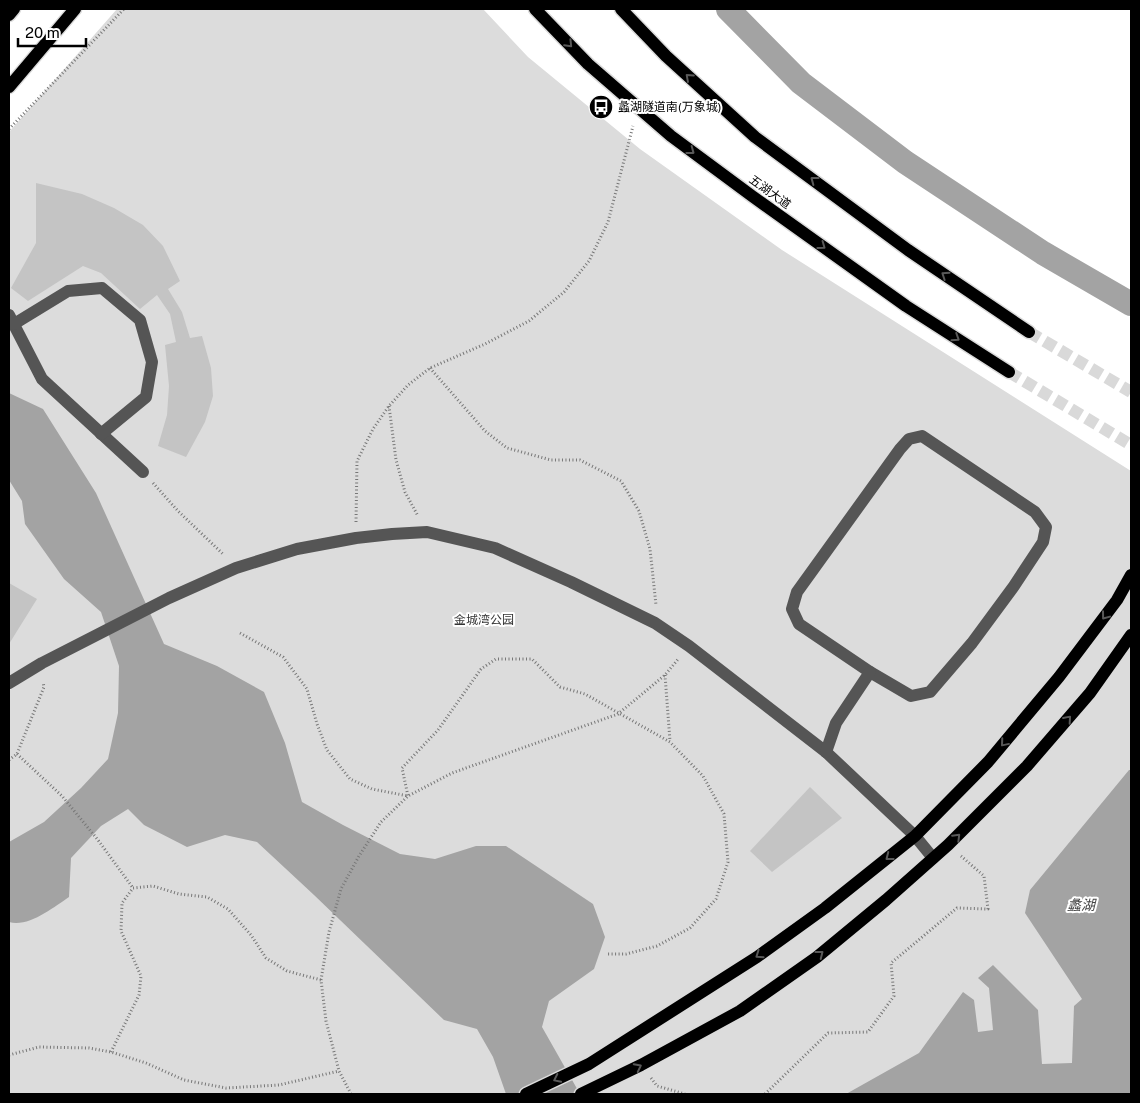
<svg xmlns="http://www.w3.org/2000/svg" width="1140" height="1103" font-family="'Public Sans','Noto Sans SC',sans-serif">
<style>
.green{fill:#dcdcdc}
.water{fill:#a3a3a3}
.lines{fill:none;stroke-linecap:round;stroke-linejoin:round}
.canal{stroke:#a3a3a3;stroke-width:24}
.building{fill:#c4c4c4}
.major-tunnel{stroke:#d9d9d9;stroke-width:12;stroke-dasharray:12 6;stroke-linecap:butt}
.major-casing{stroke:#dbdbdb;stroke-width:15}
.path{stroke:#777;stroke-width:3;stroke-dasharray:1 2.5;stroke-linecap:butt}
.minor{stroke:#555;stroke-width:12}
.major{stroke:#000;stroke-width:12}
.oneway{stroke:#595959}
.labels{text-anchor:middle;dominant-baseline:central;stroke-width:4;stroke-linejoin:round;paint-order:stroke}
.poi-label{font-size:12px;fill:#000;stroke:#fff;text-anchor:start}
.street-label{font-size:12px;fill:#000;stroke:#fff}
.park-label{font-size:12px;fill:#333;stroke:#fff}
.water-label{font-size:14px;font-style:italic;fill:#444;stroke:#fff}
</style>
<rect width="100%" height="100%" fill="#fff"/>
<path class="green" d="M117,9H483L528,57L640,149L782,250L1131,471V1094H9V132Z"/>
<g class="water">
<path d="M9,393L43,409L96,493L164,644L217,666L264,692L285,743L302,802L343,825L400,854L435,859L476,846H506L593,904L605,937L594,969L549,1001L542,1027L580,1094H506L493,1057L477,1029L444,1020L314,895L257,842L225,835L187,847L144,825L128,809L101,826L71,858L69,897C54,907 28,928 9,922V842L44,822L81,788L108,759L118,713L119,666L101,612L64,579L25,524L22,501L9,480Z"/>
<path d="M1129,770H1131V1094H846L919,1053L963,992L974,1000L978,1032L993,1030L989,988L978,978L993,965L1038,1010L1042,1064L1072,1063L1074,1006L1082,999L1025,913L1030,890Z"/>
</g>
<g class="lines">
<path class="canal" d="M728,9L801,83L905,162L1043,253L1131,304"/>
</g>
<g class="building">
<path d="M36,183L82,194L114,208L143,225L163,246L180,281L168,289L182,312L190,338L202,336L211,368L213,396L205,422L186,457L158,446L167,415L169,386L165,345L176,342L170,314L157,295L140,309L101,273L83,266L28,301L11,288L36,243Z"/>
<path d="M9,583L37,599L9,644Z"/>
<path d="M810,787L842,818L772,872L750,851Z"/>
</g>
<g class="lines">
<g class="major-tunnel">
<path d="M1029,332L1131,392"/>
<path d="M1009,372L1131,445"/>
</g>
<g class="major-casing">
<g id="major">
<path d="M535,9L588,64L671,136L752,196L906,306L1009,372"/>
<path d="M621,9L666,56L755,137L908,250L1029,332"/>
<path d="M9,15L14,9"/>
<path d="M9,87L75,9"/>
<path d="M526,1094L589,1064L757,957L825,908L915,836L988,762L1059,677L1117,600L1131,575"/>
<path d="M581,1094L641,1065L740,1011L817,957L886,900L948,845L1027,766L1090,693L1131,635"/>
</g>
</g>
<g class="path">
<path d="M9,129L124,9"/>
<path d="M430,368L485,431L507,448L551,460H580L621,481L639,511L650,549L656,605"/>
<path d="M389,406L396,460L405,492L418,516"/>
<path d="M153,483L178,511L224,555"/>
<path d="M356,522L357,461L373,429L389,406L408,385L430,368L485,344L529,321L564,292L589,261L608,222L633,126"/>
<path d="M240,633L283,657L307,689L317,724L327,750L350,779L372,789L408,796L402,768L438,730L481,669L496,659H532L560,687L585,694L670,742L703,776L724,814L728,862L716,899L690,928L657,946L626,954H608"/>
<path d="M665,675L670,741"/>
<path d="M17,754L62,796L98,840L133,888"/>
<path d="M9,760L17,754L44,687L43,682"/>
<path d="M111,1052L139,995L141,976L121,931L122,903L133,888L153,886L179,894L207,897L228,909L251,935L266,958L287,971L321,980"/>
<path d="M9,1055L39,1047L89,1048L111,1052L146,1063L184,1080L226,1088L279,1085L339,1071"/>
<path d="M651,1078L657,1086L685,1094"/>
<path d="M351,1094L339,1071L326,1021L321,980L329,932L341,889L359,856L381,822L408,796L452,773L618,714L665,675L679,658"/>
<path d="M765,1094L828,1033L868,1032L894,996L891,963L957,908L988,909L984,876L961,856"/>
</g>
<g class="minor">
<path d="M9,315L42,379L143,472"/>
<path d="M14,324L68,291L102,288L140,320L152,362L146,397L101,434"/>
<path d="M922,436L1035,512L1046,527L1043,542L1014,586L972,643L930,692L911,696L870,672L799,624L792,609L797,592L900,449L909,439Z"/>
<path d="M9,683L42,663L169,598L236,568L297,549L356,538L392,534L427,532L495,548L571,582L655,623L689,646L826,752L915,836L933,858"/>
<path d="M826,752L836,723L870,672"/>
</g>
<use href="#major" class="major"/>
</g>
<defs><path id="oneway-chevron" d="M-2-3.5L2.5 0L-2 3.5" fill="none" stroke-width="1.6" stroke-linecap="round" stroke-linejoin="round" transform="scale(1.25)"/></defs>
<g class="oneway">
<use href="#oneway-chevron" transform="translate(569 44) rotate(46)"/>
<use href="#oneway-chevron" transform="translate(689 77) rotate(-138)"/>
<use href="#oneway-chevron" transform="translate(691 151) rotate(37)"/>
<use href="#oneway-chevron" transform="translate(814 180) rotate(-143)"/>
<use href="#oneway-chevron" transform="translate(822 246) rotate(36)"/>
<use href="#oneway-chevron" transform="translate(945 275) rotate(-146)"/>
<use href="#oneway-chevron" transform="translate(956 338) rotate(33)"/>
<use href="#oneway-chevron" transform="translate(1105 616) rotate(127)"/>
<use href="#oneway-chevron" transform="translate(1068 719) rotate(-49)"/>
<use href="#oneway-chevron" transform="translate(1004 743) rotate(130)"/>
<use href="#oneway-chevron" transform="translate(957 837) rotate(-45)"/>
<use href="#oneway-chevron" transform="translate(889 857) rotate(142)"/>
<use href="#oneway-chevron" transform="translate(820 954) rotate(-38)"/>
<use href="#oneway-chevron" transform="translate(759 955) rotate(145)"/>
<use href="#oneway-chevron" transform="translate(638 1067) rotate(-27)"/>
<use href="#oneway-chevron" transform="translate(557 1079) rotate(154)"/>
</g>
<defs>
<g id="bus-disc" transform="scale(1.25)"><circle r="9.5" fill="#000" stroke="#fff"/><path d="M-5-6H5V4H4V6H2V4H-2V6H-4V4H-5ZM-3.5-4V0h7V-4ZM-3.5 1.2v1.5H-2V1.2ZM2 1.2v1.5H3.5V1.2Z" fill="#fff"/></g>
</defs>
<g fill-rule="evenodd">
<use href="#bus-disc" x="601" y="107"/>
</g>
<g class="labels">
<g class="poi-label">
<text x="618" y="107">蠡湖隧道南(万象城)</text>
</g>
<g class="street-label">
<text transform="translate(770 192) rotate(36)">五湖大道</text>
</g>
<g class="park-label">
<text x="484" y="620">金城湾公园</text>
</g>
<g class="water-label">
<text x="1081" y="905">蠡湖</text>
</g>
</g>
<rect width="1140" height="1103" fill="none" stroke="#000000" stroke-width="20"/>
<path d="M18 38v8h68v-8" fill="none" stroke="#000000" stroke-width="2.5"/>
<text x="25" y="38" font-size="15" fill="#000000" stroke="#ffffff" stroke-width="4" paint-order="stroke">20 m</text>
</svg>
